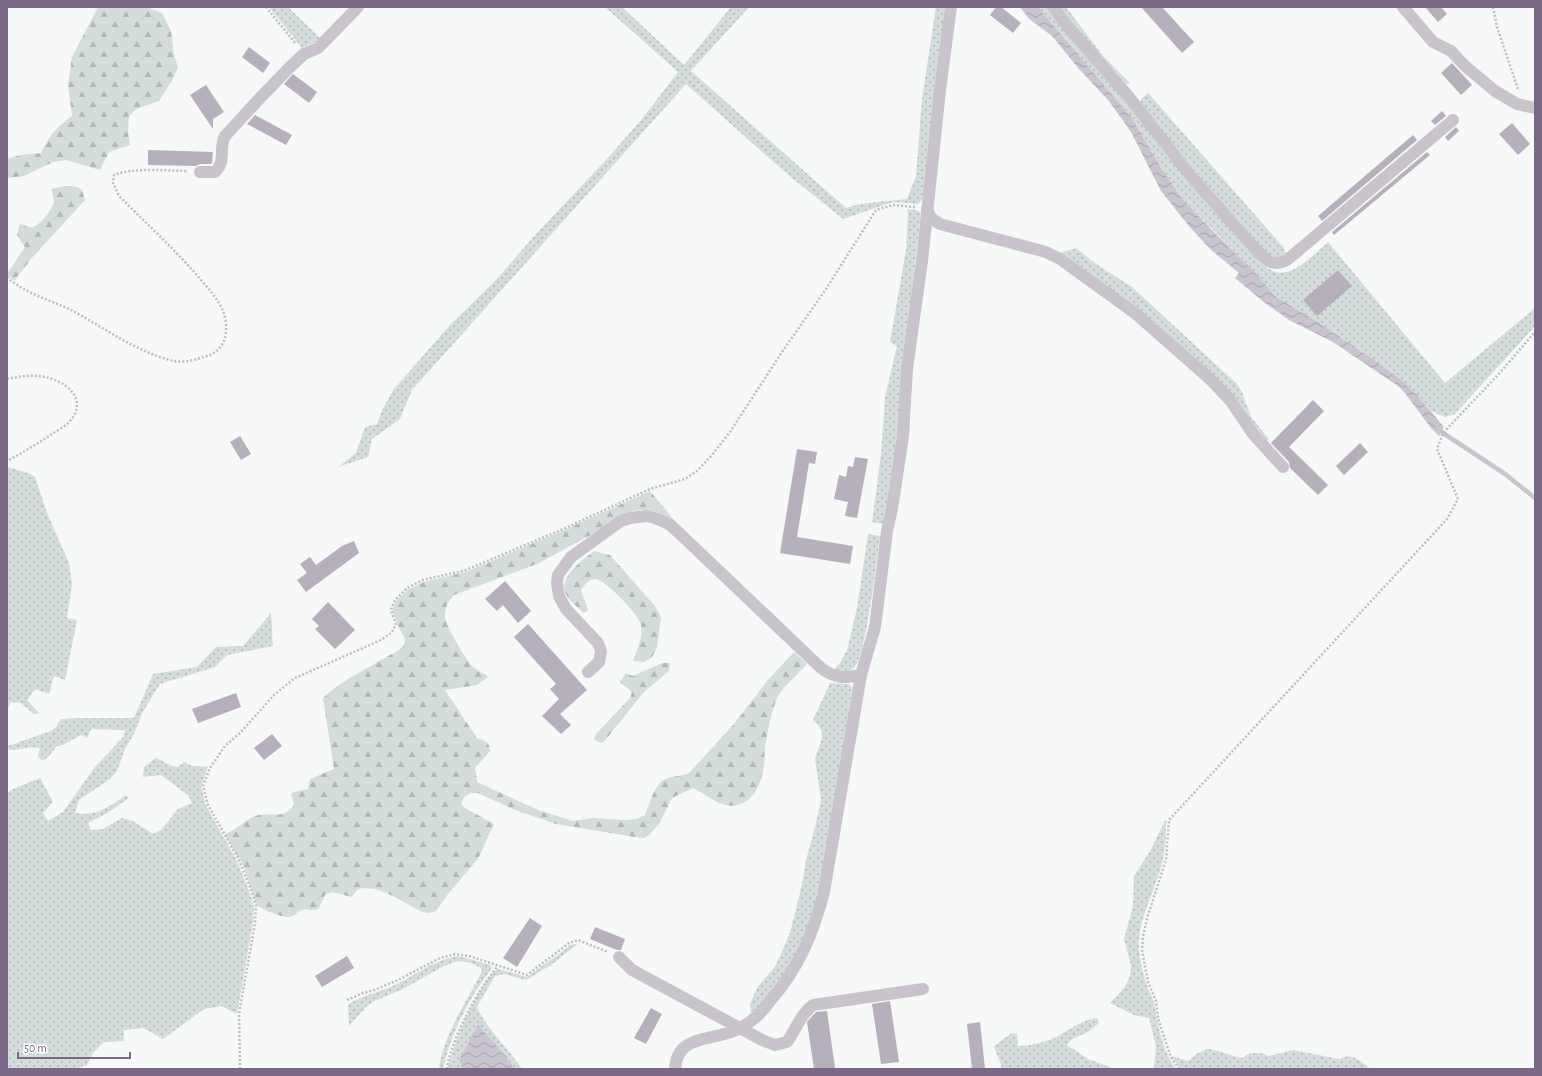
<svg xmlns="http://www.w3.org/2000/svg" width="1542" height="1076" font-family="'Alegreya Sans',sans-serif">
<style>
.grass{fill:url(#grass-dots)}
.forest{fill:url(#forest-firs)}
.water{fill:url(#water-waves)}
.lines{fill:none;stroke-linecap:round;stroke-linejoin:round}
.stream{stroke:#cac4d0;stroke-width:4.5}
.building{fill:#b6afbc}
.path{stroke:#bfbcc1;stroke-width:2.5;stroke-dasharray:2 2;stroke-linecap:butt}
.minor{stroke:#c9c4cb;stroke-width:12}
</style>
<defs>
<pattern id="grass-dots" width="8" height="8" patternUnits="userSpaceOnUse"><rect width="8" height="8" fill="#d5dddc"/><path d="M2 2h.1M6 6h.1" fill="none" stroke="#b2b7b8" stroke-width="1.8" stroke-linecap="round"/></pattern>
<pattern id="forest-firs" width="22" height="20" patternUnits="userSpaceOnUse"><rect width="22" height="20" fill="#d5dddc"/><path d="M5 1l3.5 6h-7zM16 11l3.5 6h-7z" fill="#b2b7b8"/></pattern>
<pattern id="water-waves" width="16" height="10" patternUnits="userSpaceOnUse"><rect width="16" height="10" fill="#cac4d0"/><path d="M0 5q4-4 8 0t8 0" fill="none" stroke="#a9a3ae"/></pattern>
</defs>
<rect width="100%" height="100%" fill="#f6f9f7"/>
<g class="grass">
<path d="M269,7H288L321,39L302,48Z"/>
<path d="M605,7H622L684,65L731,7H749L691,71L846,208L859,204L907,199L916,176L922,99L936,7H945L923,199L918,204L893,202L843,219L786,173L686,84L412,390L400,419L372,439L368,457L338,467L356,453L365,427L377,424L383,408L394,389L450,325L496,280L536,234L606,160L642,119L678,72Z"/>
<path d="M1038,7H1049L1247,248C1255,256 1263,266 1273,271C1291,280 1315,253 1328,242L1445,383L1535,308V326L1455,414L1445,417L1431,411L1417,395L1403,381L1373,359L1316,321L1275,296L1254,271L1181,197L1160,166L1132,118Z"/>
<path d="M1056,7H1066L1103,56L1130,83L1123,85Z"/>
<path d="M1148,93L1284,248L1286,254C1277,259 1273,258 1264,253L1157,126L1140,104L1141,99Z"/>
<path d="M907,209L916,210L921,213L909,318L899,440L883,524L872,522L881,455L885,397L897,346L890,342L906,250L908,215Z"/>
<path d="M1076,248L1096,264L1132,287L1237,384L1242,392L1251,417L1269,439L1265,443L1237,407L1059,253Z"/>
<path d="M7,467L29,473L35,477L47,513L69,563L72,584L67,618L77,620L65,680L54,676L49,694L35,689L27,700L39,713L34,714L21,703L11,702L7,710Z"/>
<path d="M868,534L880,536C877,557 866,658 854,668C847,674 839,672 831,672L840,663L847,650L857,608Z"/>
<path d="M271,613L273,646L227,655L215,667L160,684L142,713L135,732L125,749L117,771L110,779L79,800L75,813C96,817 109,807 126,795L129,798L109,812L88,823L91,830L103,829L122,818L133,821L153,834L161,830L178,809L192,803L188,795L161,775L143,777L144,767L156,758L172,766L177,767L184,762L192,766L208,767L201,787L206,806L236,859L248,888L254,907L253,922L237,1014L222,1006L204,1009L163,1039L143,1028L124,1030V1041L104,1042L93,1053L87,1065L75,1069H7V793L13,789L40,778L53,802L43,813L48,821L63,812L95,767L124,736L125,730L91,729L87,738L81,735L63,745L57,746L48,757L42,761L38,756L40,748C32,746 19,750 9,750L8,746L51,731L56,727L61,719L81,718H134L153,674L197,667L216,647L243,646Z"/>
<path d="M830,683L849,684L852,688C846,737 839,786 829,835C825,858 821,883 815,906C806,944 780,988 751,1014L750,1004L757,988L776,965L790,933L802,885L806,860L815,828L821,799L815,759L822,738V732L818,725L813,720Z"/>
<path d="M1166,819C1166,832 1166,846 1163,859C1157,889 1137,918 1139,950C1140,960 1143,973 1146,983C1148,990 1152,996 1154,1003C1158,1026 1162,1050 1176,1069H1154L1156,1046L1149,1018L1134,1015L1110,1003L1125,987L1130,976L1131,966L1124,939L1133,906L1134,876L1150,851Z"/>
<path d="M579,943L551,965L526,980L504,974L495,976L477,1007C485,1027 509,1049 522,1069H514L507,1057L459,1060L463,1069H448C451,1049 481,976 499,969L527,977L571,945Z"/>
<path d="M457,956L466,958L490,965L492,968C469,998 451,1032 443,1069H439C443,1037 463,1007 478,979L482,970L480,967L468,962L458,961L444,966L403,989L375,1001L367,1006L349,1026L348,1004C363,995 381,992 397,984C419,973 431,962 457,956Z"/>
<path d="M1097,1018L1099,1023L1088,1032L1072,1039L1067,1045L1088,1059L1115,1069H1002C1001,1060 996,1055 994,1046L1012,1033L1017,1034L1018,1046C1030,1046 1051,1041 1060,1035C1072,1028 1082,1020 1097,1018Z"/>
<path d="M1207,1049C1219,1050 1230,1056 1242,1058L1250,1053H1261L1269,1056L1293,1050L1339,1059L1347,1056L1356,1058L1371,1069H1181L1171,1056L1189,1061L1196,1054Z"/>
</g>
<g class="forest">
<path d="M98,7H147L162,13L171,31L174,54L178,67L173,79L159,101L136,109L129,116L128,132L130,145L109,152L100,170L66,160L53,162L24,176L7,178V159L20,155L41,153C50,134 56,128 72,116L68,84L72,57Z"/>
<path d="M65,186L77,187L82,190L85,200L31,259L14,281L7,274L25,247L17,235L20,224C24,225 28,228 32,227C39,227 53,209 54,201C54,198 52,192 51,189Z"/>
<path d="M650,491L680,527L664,516L654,511L643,510L634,511L625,513L613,523L537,564L454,595C449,601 445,606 445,615C444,624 466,660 473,667C478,671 484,673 488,677L477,685L445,690L477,738C485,741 490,742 490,751L475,768L477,782L538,810L573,821L594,818L624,820L637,819L645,815C650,804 654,782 668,778C675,776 682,776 689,773L734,724L767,681L794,652L807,664C799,673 784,686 778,696C771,712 768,730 765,747C764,755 765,763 763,771C760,790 747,810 725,805C714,802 703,793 693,788L672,798L659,824L649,835L644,838L635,837L556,824L515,810L478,793H471L464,797L461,804L465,808L494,824L478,859L448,894L436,911L429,913L422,912L393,896L376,889L362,888L357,890L352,897L332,892L325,895L319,908L316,910C310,910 303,908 298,912C296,913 295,915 293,916C285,920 265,910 257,906L243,865L225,834C238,830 246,818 259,815C273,812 283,820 294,805L291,793L308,789L310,779L334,769L323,698C340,681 377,663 399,650L404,645L405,639L398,626L392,609L396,601L407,590L424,582L468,571L562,531Z"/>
<path d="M594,551L610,555L655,606L661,617L657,648L652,657L644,662L633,661C637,651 643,637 641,625C640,616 604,578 595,579C588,579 585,585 581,590L588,610L584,613C578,607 568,601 565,592C560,575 583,560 594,551Z"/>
<path d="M662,663H670L669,671L644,692L603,743L594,740L596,734L630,698L632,692L620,682L626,673L633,676Z"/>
</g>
<g class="water">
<path d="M1020,7H1038L1132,118L1160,166L1181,197L1215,233L1254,271L1275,296L1316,321L1373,359L1403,381L1417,395L1444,427L1439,436L1431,428L1404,392L1398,386L1333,342L1289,320L1265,303L1235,278L1239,273L1211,250L1188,225L1161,191L1131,132L1109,101L1079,69L1052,36L1029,19Z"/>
<path d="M478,1025L507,1057L514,1069H463L459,1060Z"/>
</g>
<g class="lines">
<path class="stream" d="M1438,428L1443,433L1505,474L1535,498"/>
</g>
<g class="building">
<path d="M996,7H1001L1021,23L1013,33L990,15Z"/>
<path d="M1141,7H1162L1194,42L1182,53Z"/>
<path d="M1425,7H1441L1447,14L1438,22Z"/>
<path d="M249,47L270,63L263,73L242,57Z"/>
<path d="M1452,63L1472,85L1461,95L1441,73Z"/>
<path d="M293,74L317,92L309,103L284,84Z"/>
<path d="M206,85L224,112L213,119V129L190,95Z"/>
<path d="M1442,111L1446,116L1435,125L1431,121Z"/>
<path d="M255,115L292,135L286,145L247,124Z"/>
<path d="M1512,123L1530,144L1518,155L1499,134Z"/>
<path d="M1456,127L1459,131L1448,141L1445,137Z"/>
<path d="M1413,135L1417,140L1322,221L1318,216Z"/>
<path d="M148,150L213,152L212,163L211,164H200L196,166L148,165Z"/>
<path d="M1427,152L1430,155L1334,235L1332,232Z"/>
<path d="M1338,270L1352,286L1317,316L1303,300Z"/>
<path d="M1313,400L1324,411L1289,447L1328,485L1318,495L1290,468L1289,462L1271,443Z"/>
<path d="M240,436L251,454L241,460L230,442Z"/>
<path d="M1360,443L1368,452L1344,475L1336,466Z"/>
<path d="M797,449L817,452L815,464L809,463L797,537L853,546L850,564L780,553Z"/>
<path d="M855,457L868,459L857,518L845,516L848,502L834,499L839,475L846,477L848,466L853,467Z"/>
<path d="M354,541L359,553L306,592L297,580L307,573L300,564L310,557L316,565L342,546Z"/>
<path d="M505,581L531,611L518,623L503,605L497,611L485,599Z"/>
<path d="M328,602L355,630L335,649L315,629L319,626L312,619Z"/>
<path d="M528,624L587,690L560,714L571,725L561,734L542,716L559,699L550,689L556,684L514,637Z"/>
<path d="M236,693L241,707L198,723L192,709Z"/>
<path d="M272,734L282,746L264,760L254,748Z"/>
<path d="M530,918L542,926L517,967L503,958Z"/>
<path d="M595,927L625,939L621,950H617L590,939Z"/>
<path d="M347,956L354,968L322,987L315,976Z"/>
<path d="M890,1001L899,1062L881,1064L872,1004Z"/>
<path d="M651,1008L662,1014L646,1044L634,1038Z"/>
<path d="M827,1011L835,1068L814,1069L807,1022L816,1012Z"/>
<path d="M980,1022L985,1069H972L967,1024Z"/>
</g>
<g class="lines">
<g class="path">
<path d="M266,7L296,44"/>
<path d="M1493,7L1497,27L1518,89"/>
<path d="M7,277C25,294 49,299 71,310C105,328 136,352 174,361C183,363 195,360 204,357C211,355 217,352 221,346C228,337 227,320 223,311C217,297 206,286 196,274C172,247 145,222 119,196L113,183L114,175C134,167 166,171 188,171"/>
<path d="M7,379C21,376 36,374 49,378C73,385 88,404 67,424C63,428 56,431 52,434C37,444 22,453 7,461"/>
<path d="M347,1000L363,993L374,990L398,980L440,958L455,954L469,956L527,975L569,943L578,940L608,952"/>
<path d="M240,1069L239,1014L255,923L256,906L250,887L238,858L208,805L203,786L210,768L225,746L241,732L274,695L295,678L381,640L391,633L396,625L391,609L395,600L407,588L423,580L466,570L561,530L650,489L685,479L697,471L712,455L730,432L782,352L826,289L876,210L893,205L915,207"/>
<path d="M447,1069C448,1058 453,1047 457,1036C468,1010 480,988 498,966"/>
<path d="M1179,1069L1171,1057L1165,1040L1158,1018L1156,1001L1148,982L1142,950L1143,936L1148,915L1166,860L1169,820L1447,519L1458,499L1437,449L1443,433L1497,376L1535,332"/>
</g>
<g class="minor">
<path d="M1053,7L1068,27L1129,97L1190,175L1258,252C1268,261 1273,267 1287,260L1453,120"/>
<path d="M1403,7L1433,42L1451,51L1465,66L1495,91L1517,104L1535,108"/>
<path d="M200,172H215C227,160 218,149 225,136L261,97L291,66L304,54L318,48L358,7"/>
<path d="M927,209L931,218L940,224L1046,252L1060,259L1136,314L1211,380L1230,400L1253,434L1283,467"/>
<path d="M588,672L599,662L601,651L598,643L566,609L559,596L557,583L558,575L571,557L621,521L630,518L647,516L655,518L669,524L678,532L821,668C836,679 844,678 861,675"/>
<path d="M619,957L632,970L762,1040L775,1045L787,1042C796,1029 801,1014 813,1005L923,989"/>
<path d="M675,1069C677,1039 701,1041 724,1034C734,1032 743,1027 751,1021C759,1016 765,1008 770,1001C799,968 813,934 824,892L861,675L875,627L887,531L892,509L903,436L907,369L922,261L940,90L951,7"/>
</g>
</g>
<rect width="1542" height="1076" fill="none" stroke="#7b6886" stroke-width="16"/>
<path d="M18 1052v6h112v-6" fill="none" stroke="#7b6886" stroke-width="2"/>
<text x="24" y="1052" font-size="12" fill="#7b6886" stroke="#ffffff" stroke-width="3" paint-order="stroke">50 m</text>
</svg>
